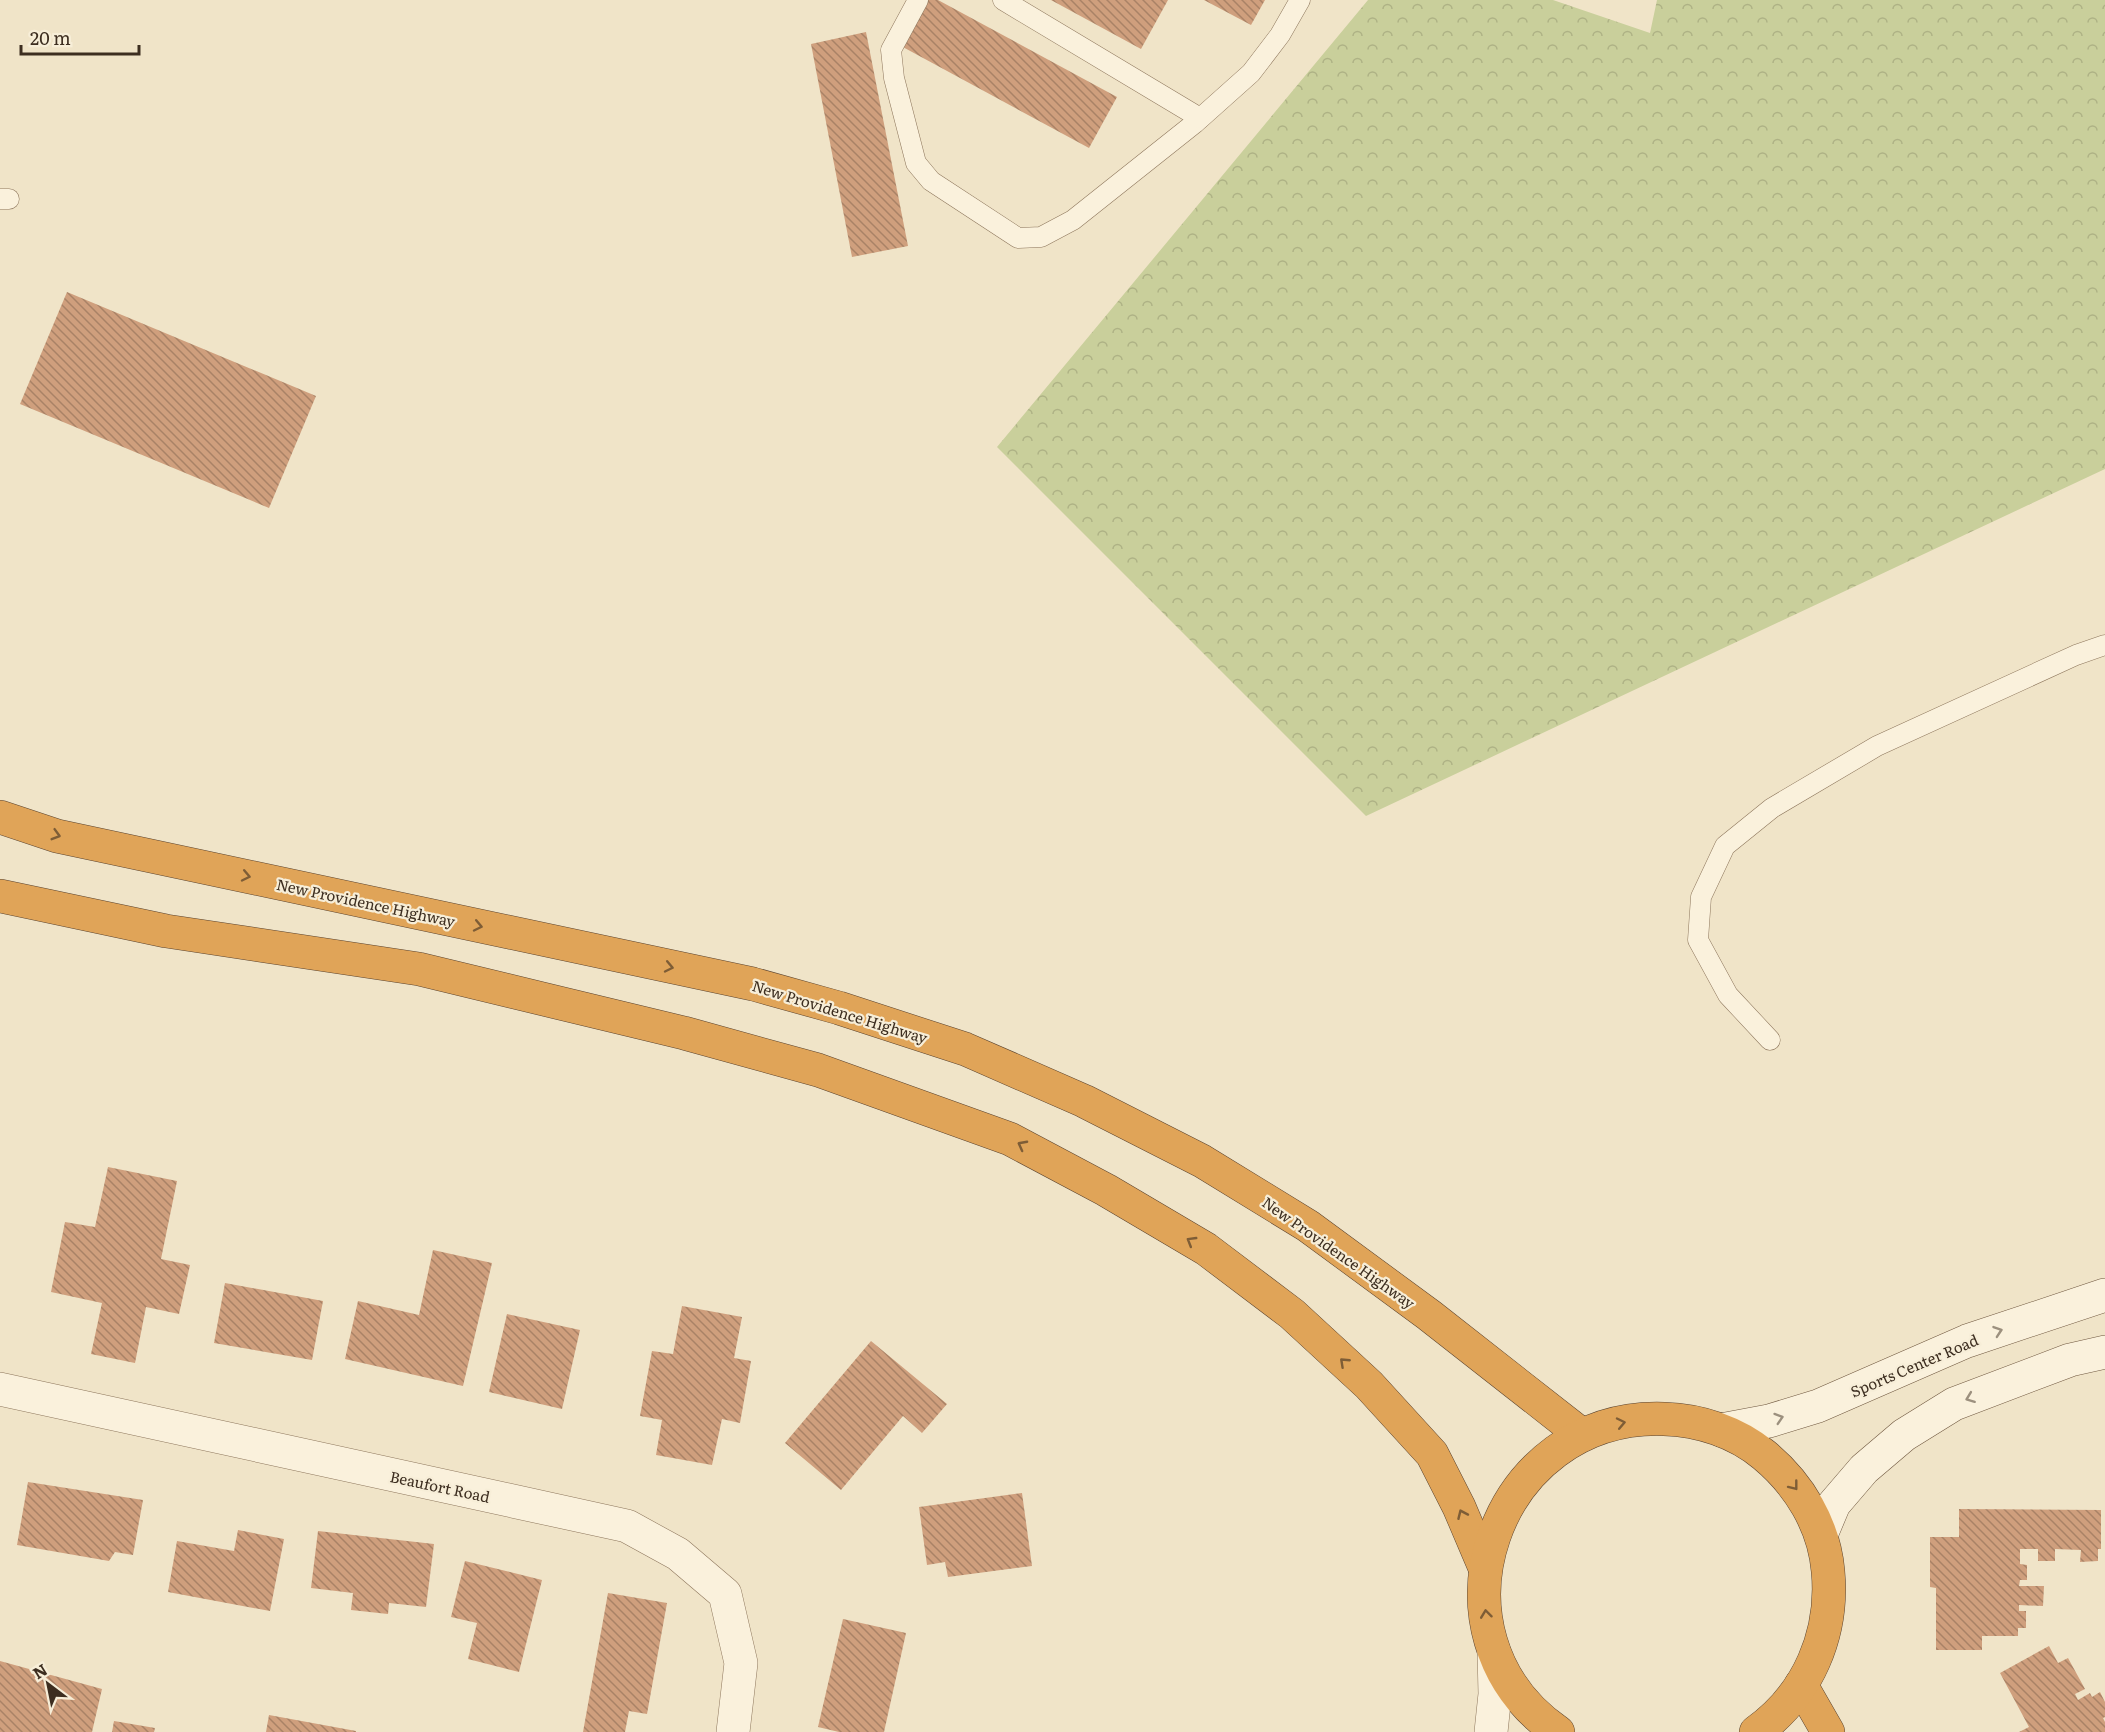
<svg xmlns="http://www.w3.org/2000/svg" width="2105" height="1732" font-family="Literata,serif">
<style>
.forest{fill:url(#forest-crowns)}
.building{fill:url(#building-back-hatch)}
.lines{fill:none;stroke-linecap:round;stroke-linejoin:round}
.lane-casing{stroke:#8d765c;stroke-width:21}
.street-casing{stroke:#8d765c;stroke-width:34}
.secondary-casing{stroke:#6f573f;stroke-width:34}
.highway-casing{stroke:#5b4430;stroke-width:34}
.lane{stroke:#faf1dc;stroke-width:20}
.street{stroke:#faf1dc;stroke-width:33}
.secondary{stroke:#faf1dc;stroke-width:33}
.highway{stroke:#e0a458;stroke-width:33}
.oneway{stroke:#7e5d36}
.oneway2{stroke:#9c907e}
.labels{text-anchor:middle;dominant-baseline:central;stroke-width:4.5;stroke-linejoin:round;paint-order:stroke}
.street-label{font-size:15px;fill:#3d2e20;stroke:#f7eed8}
</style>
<defs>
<pattern id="forest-crowns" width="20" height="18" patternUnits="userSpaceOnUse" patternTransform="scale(1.5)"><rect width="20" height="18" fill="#c9cf9b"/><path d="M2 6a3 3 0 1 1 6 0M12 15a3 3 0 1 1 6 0" fill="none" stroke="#aeb285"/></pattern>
<pattern id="building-back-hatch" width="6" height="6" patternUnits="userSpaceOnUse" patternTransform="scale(1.5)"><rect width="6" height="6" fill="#cf9f7d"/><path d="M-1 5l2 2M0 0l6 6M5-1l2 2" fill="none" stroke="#a98266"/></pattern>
</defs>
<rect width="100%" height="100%" fill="#f0e4c8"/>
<path class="forest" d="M1368,0H1553L1650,33L1657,0H2105V469L1366,816L997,447Z"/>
<g class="building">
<path d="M926,0H938L1117,97L1089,148L901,46Z"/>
<path d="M1051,0H1168L1141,49Z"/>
<path d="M1204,0H1265L1251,25Z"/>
<path d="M866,32L908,246L852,257L811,44Z"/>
<path d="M67,292L316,396L269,508L20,404Z"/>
<path d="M108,1167L177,1181L161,1259L190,1265L179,1314L146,1307L135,1363L91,1354L102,1303L51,1292L65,1222L95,1227Z"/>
<path d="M433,1250L492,1263L463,1386L345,1359L358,1301L419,1315Z"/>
<path d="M225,1283L323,1301L312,1360L214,1343Z"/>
<path d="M682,1306L742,1317L734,1358L751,1361L740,1423L722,1419L712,1465L656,1455L662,1420L640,1416L652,1351L673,1354Z"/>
<path d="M507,1314L580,1330L562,1409L489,1392Z"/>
<path d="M871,1341L947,1404L922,1433L903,1416L841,1490L785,1443Z"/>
<path d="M28,1482L143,1500L133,1555L115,1552L109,1561L17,1545Z"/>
<path d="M1022,1493L1032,1566L948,1577L945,1562L927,1565L919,1507Z"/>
<path d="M1959,1509L2101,1510V1549H2098V1561L2080,1562L2081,1550L2055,1549V1561H2038V1549H2020V1564L2027,1565V1580H2020L2019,1586H2044L2043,1606L2019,1605V1611H2026V1628H2018V1636H1982V1650H1936V1588L1930,1587V1537H1959Z"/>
<path d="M238,1530L284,1539L270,1611L168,1592L177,1541L234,1551Z"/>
<path d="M318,1531L434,1544L426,1607L389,1603L388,1614L351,1610L353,1593L311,1588Z"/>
<path d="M465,1561L542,1580L519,1672L468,1659L477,1623L451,1617Z"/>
<path d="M608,1593L667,1603L647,1714L629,1711L625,1732H583Z"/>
<path d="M843,1619L906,1633L884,1732H839L818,1727Z"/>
<path d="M2049,1646L2058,1663L2068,1658L2085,1689L2075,1694L2078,1700L2090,1693L2092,1697L2100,1692L2105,1702V1717L2103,1718L2105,1722V1732H2019L2029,1727L2000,1673Z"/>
<path d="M0,1661L102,1689L92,1732H0Z"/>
<path d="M269,1715L356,1731V1732H266Z"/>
<path d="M114,1721L155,1728L154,1732H112Z"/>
</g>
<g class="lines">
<g class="lane-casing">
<g id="lane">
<path d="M918,0L891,50L894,78L916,163L931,181L1018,238L1041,237L1073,220L1195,123L1251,73L1280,35L1300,0"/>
<path d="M1003,0L1200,118"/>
<path d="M0,199H9"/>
<path d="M1770,1040L1728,995L1698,940L1701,897L1725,846L1772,808L1877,746L2076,655L2105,645"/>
</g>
</g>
<g class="street-casing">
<g id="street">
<path d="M0,1389L627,1526L678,1554L725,1594L741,1663L733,1732"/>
<path d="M1491,1732L1495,1694L1494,1652"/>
</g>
</g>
<g class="secondary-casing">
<g id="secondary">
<path d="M1721,1430L1769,1421L1818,1406L1967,1341L2105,1295"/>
<path d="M1821,1535L1834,1504L1864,1469L1904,1435L1954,1404L2070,1360L2105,1352"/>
</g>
</g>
<g class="highway-casing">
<g id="highway">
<path d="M0,817L57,836L753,984L839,1008L965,1049L1084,1101L1202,1161L1308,1226L1429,1315L1582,1435"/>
<path d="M0,896L166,931L419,969L543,999L684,1033L818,1070L1010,1139L1106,1190L1206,1249L1292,1314L1369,1385L1432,1454L1459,1507L1485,1568"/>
<path d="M1801,1685L1828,1732"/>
<path d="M1558,1732C1416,1634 1494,1413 1664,1419C1700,1420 1736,1432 1764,1455C1799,1484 1824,1525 1828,1571C1834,1634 1808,1695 1756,1732"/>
</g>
</g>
<use href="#lane" class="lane"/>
<use href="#street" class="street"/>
<use href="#secondary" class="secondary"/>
<use href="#highway" class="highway"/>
</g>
<defs><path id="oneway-chevron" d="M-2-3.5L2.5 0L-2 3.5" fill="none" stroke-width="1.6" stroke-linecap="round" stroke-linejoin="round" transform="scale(1.5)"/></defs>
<g class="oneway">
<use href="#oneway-chevron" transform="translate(56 835) rotate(16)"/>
<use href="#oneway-chevron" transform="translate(246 876) rotate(12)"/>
<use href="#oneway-chevron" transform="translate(478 926) rotate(12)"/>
<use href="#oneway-chevron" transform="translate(669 967) rotate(12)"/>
<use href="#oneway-chevron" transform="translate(1022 1145) rotate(-152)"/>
<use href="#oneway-chevron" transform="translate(1191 1241) rotate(-149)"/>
<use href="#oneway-chevron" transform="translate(1344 1362) rotate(-137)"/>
<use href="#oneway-chevron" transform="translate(1621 1423) rotate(-12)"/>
<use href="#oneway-chevron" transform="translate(1794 1486) rotate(52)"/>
<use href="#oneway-chevron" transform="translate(1462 1514) rotate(-114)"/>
<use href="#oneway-chevron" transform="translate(1486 1614) rotate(-97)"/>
</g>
<g class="oneway2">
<use href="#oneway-chevron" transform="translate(1998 1331) rotate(-19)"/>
<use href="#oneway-chevron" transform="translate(1970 1398) rotate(159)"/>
<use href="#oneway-chevron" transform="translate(1779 1418) rotate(-18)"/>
</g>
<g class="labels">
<g class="street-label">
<text transform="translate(366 902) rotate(12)">New Providence Highway</text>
<text transform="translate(840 1011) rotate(17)">New Providence Highway</text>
<text transform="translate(1339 1252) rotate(35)">New Providence Highway</text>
<text transform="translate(1914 1365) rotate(-23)">Sports Center Road</text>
<text transform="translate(440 1486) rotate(12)">Beaufort Road</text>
</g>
</g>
<g transform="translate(48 1684) rotate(328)" stroke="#f7eed8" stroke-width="4.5" paint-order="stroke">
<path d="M0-4.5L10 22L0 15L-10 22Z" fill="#3d2e20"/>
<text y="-9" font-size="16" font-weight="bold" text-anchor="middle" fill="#3d2e20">N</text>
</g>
<path d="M21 45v9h118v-9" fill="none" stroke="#3d2e20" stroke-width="3"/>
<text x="30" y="45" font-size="18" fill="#3d2e20" stroke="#f7eed8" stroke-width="4.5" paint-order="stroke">20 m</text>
</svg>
